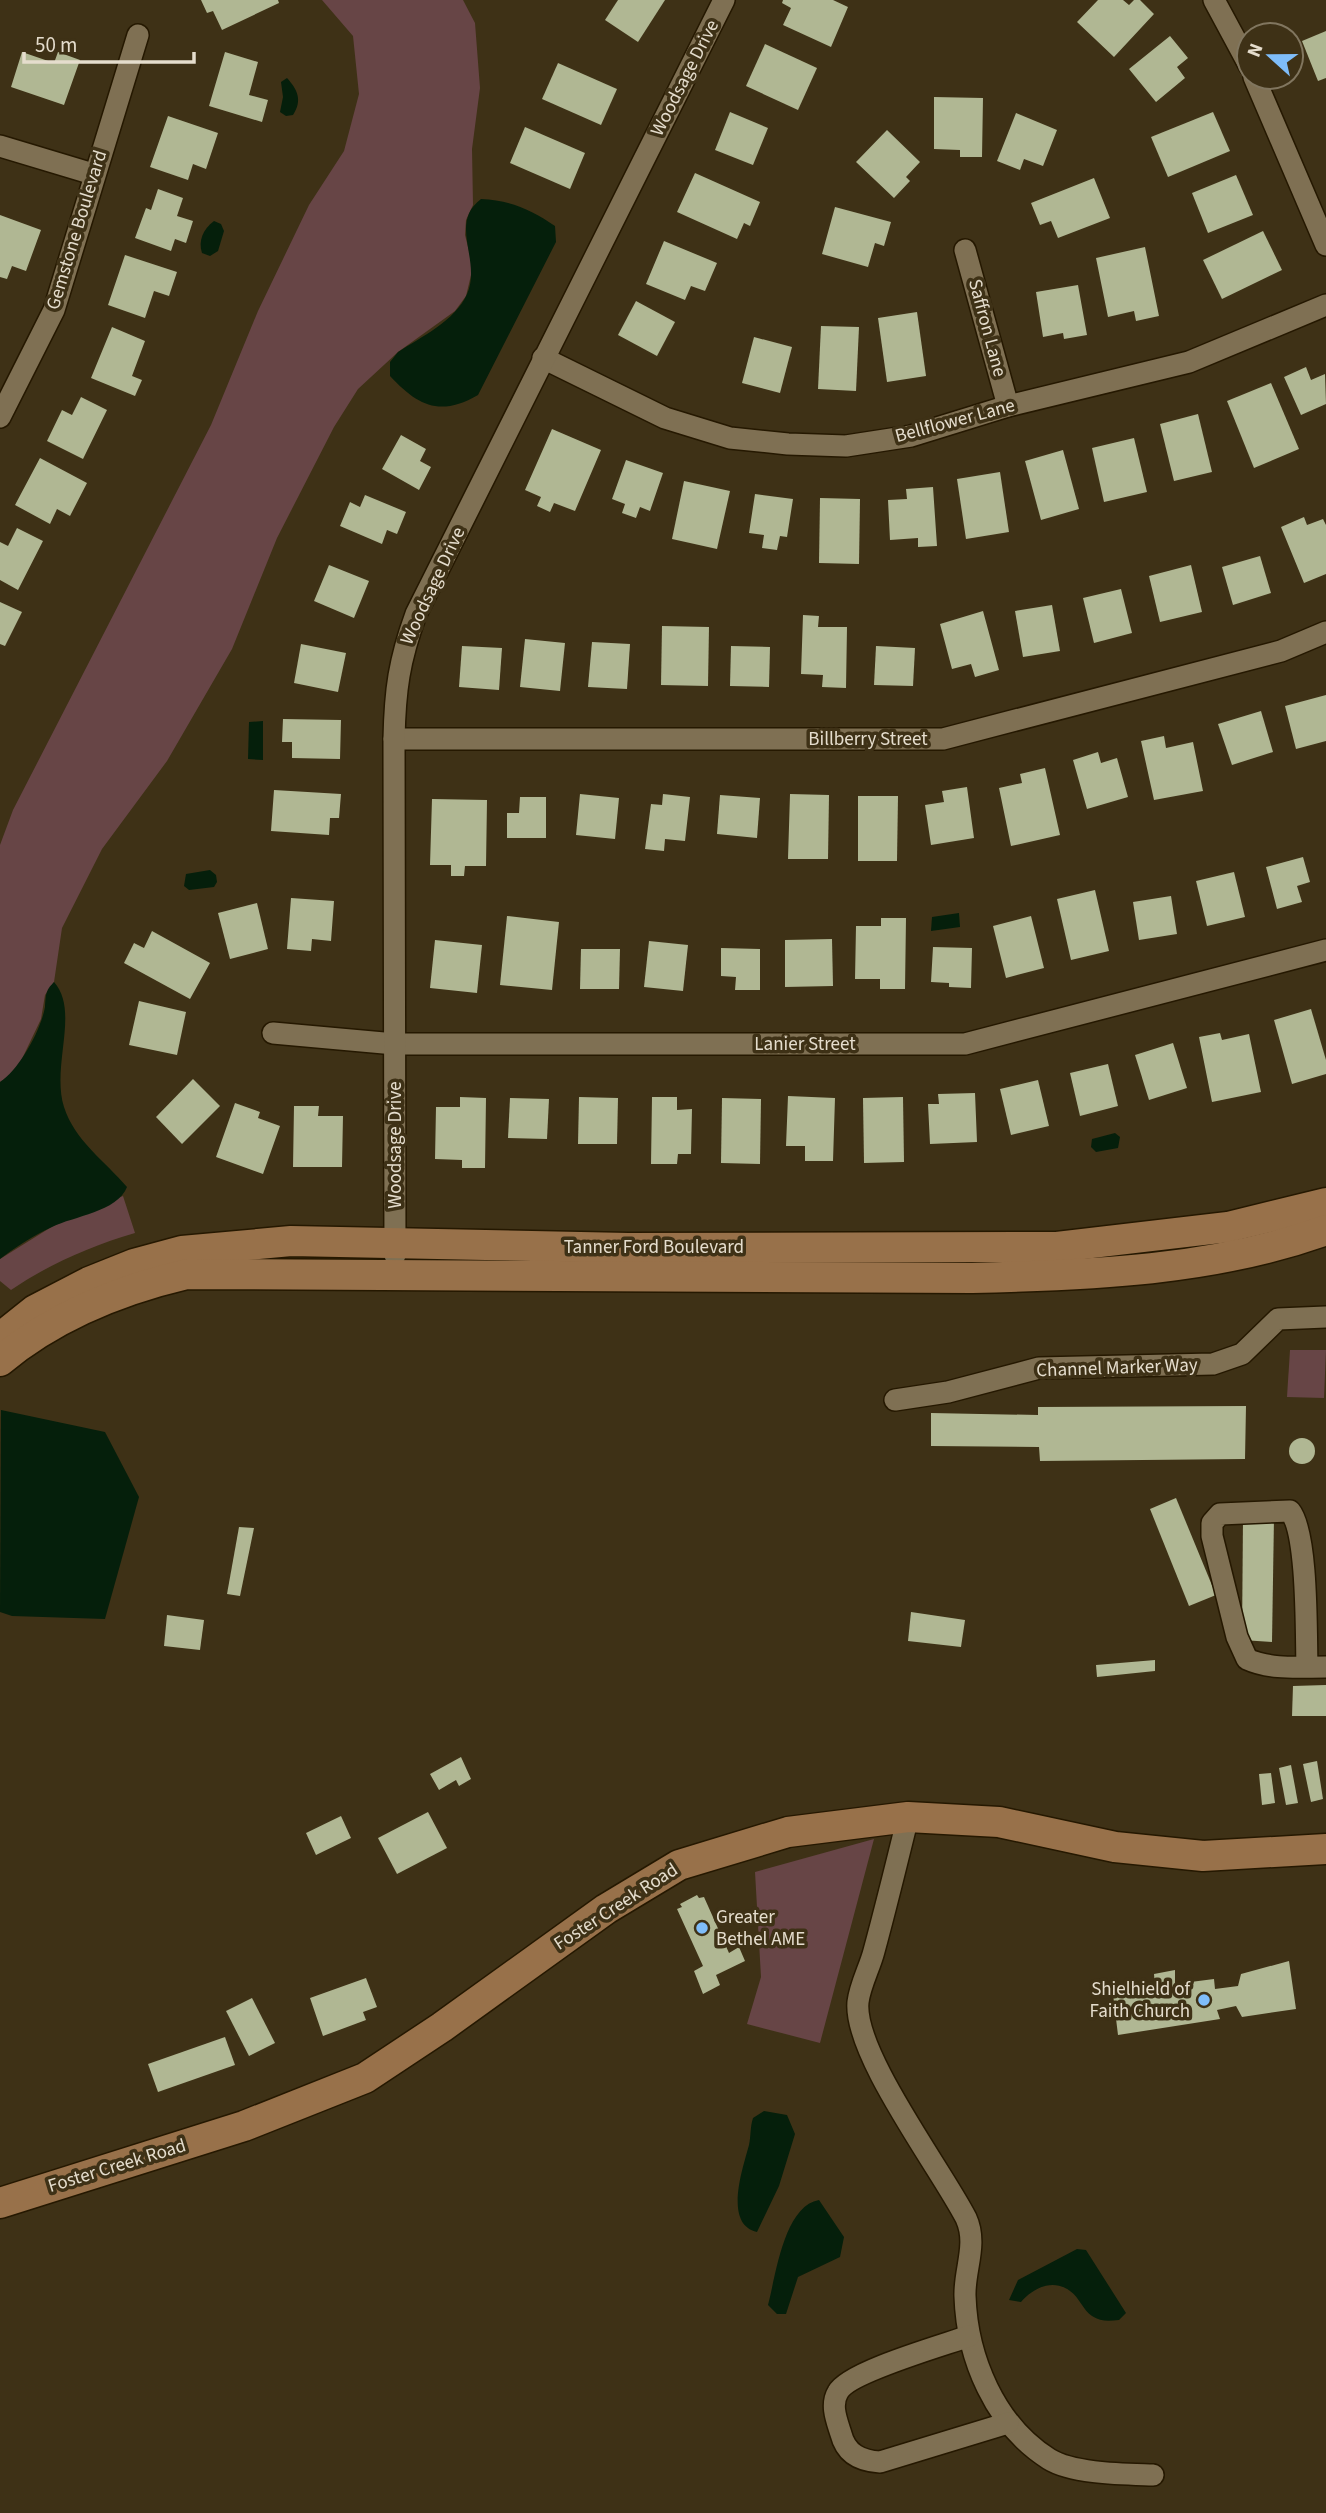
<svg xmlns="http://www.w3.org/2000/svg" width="1326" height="2513" font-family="'Source Sans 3',sans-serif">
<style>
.green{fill:#674546}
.water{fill:#051f0b}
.building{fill:#b0b793}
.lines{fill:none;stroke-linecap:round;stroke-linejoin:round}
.street-casing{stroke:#251800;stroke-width:24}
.secondary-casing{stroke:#251800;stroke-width:33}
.street{stroke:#7f7053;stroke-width:21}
.secondary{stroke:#98714a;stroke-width:30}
.poi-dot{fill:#7fbdf9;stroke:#3e3116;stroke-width:2.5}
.labels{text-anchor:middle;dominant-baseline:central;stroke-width:7;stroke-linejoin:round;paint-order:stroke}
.street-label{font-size:19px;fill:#e5ddcd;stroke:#3e3116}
.poi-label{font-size:19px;fill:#e5ddcd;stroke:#3e3116;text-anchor:start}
</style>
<rect width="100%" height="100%" fill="#3e3116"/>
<g class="green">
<path d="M322,0H463L475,23L480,88L472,149L473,205L466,220L465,235L473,267L466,296L455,311L398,352L358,389L334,427L277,538L232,649L167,761L102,849L62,928L54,982L45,995L41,1019L20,1063L11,1075L0,1082V845L13,810L211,425L258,311L309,205L344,151L359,94L353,36Z"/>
<path d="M123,1196L135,1233C91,1246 49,1264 11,1290L0,1281V1259L53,1226Z"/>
<path d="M1290,1350H1326L1324,1398L1287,1397Z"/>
<path d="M874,1839L820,2043L747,2024L761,1977L755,1872Z"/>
</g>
<g class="water">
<path d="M287,78C297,89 303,100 293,115L286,116L280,112L283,97L281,82Z"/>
<path d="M481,199C510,200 532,210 555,226L556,242L478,395C440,417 418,406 390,376V362L398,352C421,337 455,321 467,294C482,260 448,224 481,199Z"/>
<path d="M214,221L221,224L224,231L218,251L210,256L202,253C198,241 203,229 214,221Z"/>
<path d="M263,721V760L248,759L249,722Z"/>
<path d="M210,870L216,875L217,882L214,887L189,890L184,886L186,874Z"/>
<path d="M959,913L960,927L931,931L932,917Z"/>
<path d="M54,982C80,1011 51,1066 64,1107C75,1141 105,1161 127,1187C117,1212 74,1216 52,1227C34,1235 16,1247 0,1259V1082C19,1070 41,1030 45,1007C46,995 45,991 54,982Z"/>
<path d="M1115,1133L1120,1137L1118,1148L1096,1152L1091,1147L1092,1139Z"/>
<path d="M1,1410L105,1432L139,1497L105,1619L12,1616L0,1612Z"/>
<path d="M764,2111L787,2115L795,2134L779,2186L757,2232C723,2224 743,2168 749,2145C751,2136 750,2127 753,2118Z"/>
<path d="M819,2200L844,2237L840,2257L798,2277L786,2314H777L768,2305C776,2275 784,2206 819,2200Z"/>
<path d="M1077,2249L1086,2250L1126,2313L1119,2320C1109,2321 1101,2322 1092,2316C1083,2310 1079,2297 1070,2291C1053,2278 1033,2288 1021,2302L1009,2300L1018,2280Z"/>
</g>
<g class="building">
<path d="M201,0H278L279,3L222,30L213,11L207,13Z"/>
<path d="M618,0H665L638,42L605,20Z"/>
<path d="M783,0H833L848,7L831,47L783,25L791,8L782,3Z"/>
<path d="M1098,0H1123L1129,5L1134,0H1140L1154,14L1114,57L1077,22Z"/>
<path d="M1326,31V78L1318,81L1302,41Z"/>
<path d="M1170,36L1188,58L1177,67L1185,78L1156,102L1129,69Z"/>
<path d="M765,44L817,68L798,110L746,86Z"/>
<path d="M22,52L54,63L58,52L80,60L64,105L11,87Z"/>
<path d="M225,52L258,62L249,95L268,100L262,122L209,106Z"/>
<path d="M558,63L617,89L601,125L542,99Z"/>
<path d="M934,97L983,98L982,157H960V150L934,149Z"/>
<path d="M730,112L768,128L753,165L715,150Z"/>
<path d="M1213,112L1230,151L1168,177L1151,137Z"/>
<path d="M1016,113L1057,130L1043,166L1024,159L1020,170L997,161Z"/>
<path d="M168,116L218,133L206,169L193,164L188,180L150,167Z"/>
<path d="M525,127L585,153L570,189L510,163Z"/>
<path d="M887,130L920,162L906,177L910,181L894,198L856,162Z"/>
<path d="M695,173L760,202L750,226L744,223L737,239L677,212Z"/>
<path d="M1236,175L1253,215L1208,233L1192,193Z"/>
<path d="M1094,178L1110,218L1058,238L1051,221L1040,225L1031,203Z"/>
<path d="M158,189L183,198L177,216L193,221L186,243L175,239L171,251L135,238L146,208L151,210Z"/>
<path d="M835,207L891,222L884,246L875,243L868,267L822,254Z"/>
<path d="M0,215L41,230L26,271L12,266L7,279L0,277Z"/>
<path d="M1263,231L1282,270L1222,299L1203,260Z"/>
<path d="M664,241L717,263L705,291L691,286L685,300L646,284Z"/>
<path d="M1145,247L1159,316L1136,321L1134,311L1108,317L1096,258Z"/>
<path d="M125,255L177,272L169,296L154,291L145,318L108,305Z"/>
<path d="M1078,285L1087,335L1064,339L1063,333L1043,337L1036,292Z"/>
<path d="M636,301L675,322L657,356L618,335Z"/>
<path d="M917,312L926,376L887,382L878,318Z"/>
<path d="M821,326L859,327L856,391L818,389Z"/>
<path d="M112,327L145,341L132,376L142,380L135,396L91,378Z"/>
<path d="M754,337L792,347L780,393L742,383Z"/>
<path d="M1306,367L1311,380L1325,374L1326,404L1301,415L1284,377Z"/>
<path d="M1271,383L1299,449L1254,468L1227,401Z"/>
<path d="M81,397L107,410L83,459L47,441L62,410L72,415Z"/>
<path d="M1198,414L1212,472L1174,481L1160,424Z"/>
<path d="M552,429L601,450L575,511L554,503L550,512L537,506L541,497L525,490Z"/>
<path d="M401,435L426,449L420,461L431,467L419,490L382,469Z"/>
<path d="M1134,438L1147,492L1104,502L1092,448Z"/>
<path d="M1063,450L1079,509L1041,520L1025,461Z"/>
<path d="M40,458L87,483L70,516L57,509L50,524L15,505Z"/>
<path d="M626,460L663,473L650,511L640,507L636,518L622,513L625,504L612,499Z"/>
<path d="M1000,472L1009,532L966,539L957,479Z"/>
<path d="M684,481L730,491L717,549L672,539Z"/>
<path d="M933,487L937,546L918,547V538L890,540L888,500L907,499L906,489Z"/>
<path d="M755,494L793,499L787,537L780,536L777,550L762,548L764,535L749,533Z"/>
<path d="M365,495L406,512L397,534L387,530L382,544L340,526L350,502L360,507Z"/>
<path d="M820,498L860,499L859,564L819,563Z"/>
<path d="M1304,517L1307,525L1323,519L1326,525V574L1304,583L1281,527Z"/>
<path d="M17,528L43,541L18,590L0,580V542L8,546Z"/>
<path d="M1260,556L1271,593L1233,605L1222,567Z"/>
<path d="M329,565L369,581L354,618L314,601Z"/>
<path d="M1191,565L1202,612L1160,622L1149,576Z"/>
<path d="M1121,589L1132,633L1094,643L1083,598Z"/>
<path d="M0,602L22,612L5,646L0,644Z"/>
<path d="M1052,605L1060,651L1023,657L1015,611Z"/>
<path d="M983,611L999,670L975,677L971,664L952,669L940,624Z"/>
<path d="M803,615L819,616L818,627H847L846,688L822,687L823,675L801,674Z"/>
<path d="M662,626L709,627L708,686L661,685Z"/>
<path d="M525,639L565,643L560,691L520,687Z"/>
<path d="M592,642L630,644L627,689L588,687Z"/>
<path d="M301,644L346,653L338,692L294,683Z"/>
<path d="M462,646L502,648L499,690L459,687Z"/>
<path d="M731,646L770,647L769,687L730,686Z"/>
<path d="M876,646L915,648L913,686L874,685Z"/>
<path d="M1326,695V741L1296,749L1285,706Z"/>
<path d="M1261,711L1273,752L1232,765L1218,724Z"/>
<path d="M283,719L341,720L340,759L292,758V742H282Z"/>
<path d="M1164,736L1166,748L1193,742L1203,791L1154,800L1141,741Z"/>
<path d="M1098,752L1101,763L1117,758L1128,797L1087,809L1073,760Z"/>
<path d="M1045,768L1060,835L1011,846L999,788L1022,783L1020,774Z"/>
<path d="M967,787L974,838L931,845L925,805L944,802L942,791Z"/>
<path d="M274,790L341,794L339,818H330L329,835L271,831Z"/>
<path d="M580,794L619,798L615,839L576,835Z"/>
<path d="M663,794L690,797L685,841L665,839L664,851L645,849L651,804L662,805Z"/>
<path d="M790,794L829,795L828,859H788Z"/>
<path d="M720,795L760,798L757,838L717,834Z"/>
<path d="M858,796H898L897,861H858Z"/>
<path d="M520,797H546V838H507V813H519Z"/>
<path d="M432,799L487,800L486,866H465L464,876H451V865H430Z"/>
<path d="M1303,857L1310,882L1297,886L1302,902L1277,909L1266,867Z"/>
<path d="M1234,872L1245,917L1207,926L1196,881Z"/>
<path d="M1095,890L1109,951L1071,960L1057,899Z"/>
<path d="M1171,896L1177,934L1139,940L1133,902Z"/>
<path d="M291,898L334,901L331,941L312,939L311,951L287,949Z"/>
<path d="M257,903L268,949L230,959L218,913Z"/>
<path d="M507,916L559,922L552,990L500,985Z"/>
<path d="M1031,916L1044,968L1006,978L993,926Z"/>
<path d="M881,918H906L905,989H880V979H855L856,926H881Z"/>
<path d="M152,931L210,963L190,999L124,963L134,943L144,948Z"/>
<path d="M832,939L833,986L785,987V940Z"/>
<path d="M435,940L482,945L477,993L430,988Z"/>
<path d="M649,941L688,945L683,991L644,987Z"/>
<path d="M933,947L972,948L971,988L949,987V983L931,982Z"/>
<path d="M721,948L760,949V990H735L736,977L721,976Z"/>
<path d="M581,949H620L619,989H580Z"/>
<path d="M139,1001L186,1012L177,1055L129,1045Z"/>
<path d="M1311,1009L1326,1060V1074L1292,1084L1274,1020Z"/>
<path d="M1220,1033L1222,1040L1249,1034L1261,1092L1212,1102L1199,1037Z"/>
<path d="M1173,1043L1187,1088L1149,1100L1135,1055Z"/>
<path d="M1108,1064L1118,1106L1080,1116L1070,1073Z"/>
<path d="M193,1079L220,1106L182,1144L156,1117Z"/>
<path d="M1038,1080L1049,1126L1011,1135L1000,1089Z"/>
<path d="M975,1093L977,1142L930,1144L928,1104H939L938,1094Z"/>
<path d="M788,1096L835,1098L833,1161H805V1146H786Z"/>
<path d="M460,1097L486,1098L485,1168H462V1160L435,1159L436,1107H460Z"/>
<path d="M579,1097L618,1098L617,1144H578Z"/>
<path d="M652,1097H677V1110L692,1109L691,1154H678L677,1164H651Z"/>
<path d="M903,1097L904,1162L864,1163L863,1098Z"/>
<path d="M510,1098L549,1099L547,1139L508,1138Z"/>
<path d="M722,1098L761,1099L760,1164L721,1163Z"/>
<path d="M235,1103L260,1112L258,1118L280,1126L263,1174L216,1157Z"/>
<path d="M294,1106H319L318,1116H343L342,1167H293Z"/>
<path d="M1246,1406L1245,1459L1040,1461L1039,1447L931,1446V1413L1038,1415V1407Z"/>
<circle cx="1302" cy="1451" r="13"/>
<path d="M1176,1498L1216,1595L1189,1606L1150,1509Z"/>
<path d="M1243,1517H1274L1272,1642L1242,1640Z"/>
<path d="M239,1527L254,1528L240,1596L227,1594Z"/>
<path d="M911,1612L965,1620L961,1647L908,1641Z"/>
<path d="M167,1615L204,1620L200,1650L164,1646Z"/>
<path d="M1155,1660V1671L1097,1677L1096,1665Z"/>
<path d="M1326,1685V1716H1292L1293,1686Z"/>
<path d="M461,1757L471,1779L459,1786L456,1780L439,1790L430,1774Z"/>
<path d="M1317,1761L1323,1799L1311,1802L1303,1764Z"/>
<path d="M1291,1765L1298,1803L1286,1805L1279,1768Z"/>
<path d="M1271,1773L1275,1803L1262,1805L1259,1774Z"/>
<path d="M428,1812L447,1848L397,1874L378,1838Z"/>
<path d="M341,1816L351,1838L316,1855L306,1833Z"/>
<path d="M697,1895L699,1898L704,1897L729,1953L739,1947L745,1961L716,1975L720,1985L703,1994L694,1971L703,1966L677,1909L682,1907L680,1904Z"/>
<path d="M1289,1961L1296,2009L1242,2017L1236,2006L1217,2010L1220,2019L1118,2035L1113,1994L1155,1986L1154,1974L1175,1970V1984L1214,1979L1215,1989L1238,1986L1241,1974Z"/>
<path d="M366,1978L377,2007L363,2012L366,2020L323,2036L310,1998Z"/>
<path d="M252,1998L275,2043L249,2056L226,2011Z"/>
<path d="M225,2037L235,2065L158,2092L148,2064Z"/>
</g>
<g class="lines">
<g class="street-casing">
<g id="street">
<path d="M1214,0L1249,65"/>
<path d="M1254,77L1326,245"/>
<path d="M0,146L93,174"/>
<path d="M965,250L1008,406"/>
<path d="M543,358L665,418L730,438L788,444L846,446L911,436L1008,406L1189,362L1326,305"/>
<path d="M0,417L54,310L138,35"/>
<path d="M394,739H943L1281,651L1326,632"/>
<path d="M273,1033L395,1044H965L1326,950"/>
<path d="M395,1255L394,739C395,690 399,661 416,614L724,0"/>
<path d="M895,1400L948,1392L1039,1368L1213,1364L1242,1354L1278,1319L1326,1317"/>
<path d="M1307,1667C1306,1634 1308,1533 1290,1511L1220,1514L1212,1523V1536L1237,1637L1247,1659C1271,1670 1299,1667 1326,1667"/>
<path d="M908,1817C897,1862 886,1907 874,1951C870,1967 860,1985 858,2002C853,2053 941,2169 966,2218C978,2244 964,2270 965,2296C967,2358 995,2425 1049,2459C1073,2474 1125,2474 1153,2475"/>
<path d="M969,2336C944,2345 848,2372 838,2392C830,2405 837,2421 841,2434C846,2454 861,2461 880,2462L1008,2423"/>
</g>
</g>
<g class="secondary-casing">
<g id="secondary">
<path d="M0,1338L35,1310L89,1282L134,1264L182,1251L291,1241L628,1248L1057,1247L1228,1227L1326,1203"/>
<path d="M0,1361C54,1316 119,1290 187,1274L972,1278C1091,1275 1213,1271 1326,1230"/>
<path d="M0,2203L244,2126L365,2078L442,2027L606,1909L679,1865L788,1832L908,1817L999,1822L1115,1847L1203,1856L1326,1849"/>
</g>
</g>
<use href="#street" class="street"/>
<use href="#secondary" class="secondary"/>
</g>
<g class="poi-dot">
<circle cx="702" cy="1928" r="7"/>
<circle cx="1204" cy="2000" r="7"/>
</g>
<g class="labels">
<g class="street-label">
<text transform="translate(685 78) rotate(-63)">Woodsage Drive</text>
<text transform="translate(77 230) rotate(-73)">Gemstone Boulevard</text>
<text transform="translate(987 328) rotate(75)">Saffron Lane</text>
<text transform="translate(955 421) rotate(-15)">Bellflower Lane</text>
<text transform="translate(433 586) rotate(-65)">Woodsage Drive</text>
<text x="868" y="739">Billberry Street</text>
<text x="805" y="1044">Lanier Street</text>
<text transform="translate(395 1145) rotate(-90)">Woodsage Drive</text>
<text x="654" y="1247">Tanner Ford Boulevard</text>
<text transform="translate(1117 1368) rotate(-2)">Channel Marker Way</text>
<text transform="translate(616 1907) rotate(-33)">Foster Creek Road</text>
<text transform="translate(117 2166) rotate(-17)">Foster Creek Road</text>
</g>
<g class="poi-label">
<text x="716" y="1917">Greater<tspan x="716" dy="22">Bethel AME</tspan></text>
<text x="1190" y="1989" text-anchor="end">Shielhield of<tspan x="1190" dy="22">Faith Church</tspan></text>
</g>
</g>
<g transform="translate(1270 56) rotate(291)"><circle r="33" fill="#3e3116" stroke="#81765f" stroke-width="2"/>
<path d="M0-5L12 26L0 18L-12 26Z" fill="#7fbdf9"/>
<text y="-10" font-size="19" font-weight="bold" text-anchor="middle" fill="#e5ddcd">N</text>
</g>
<path d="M24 52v10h170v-10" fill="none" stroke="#e5ddcd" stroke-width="3.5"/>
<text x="35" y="52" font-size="21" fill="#e5ddcd" stroke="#3e3116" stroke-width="5" paint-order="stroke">50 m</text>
</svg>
